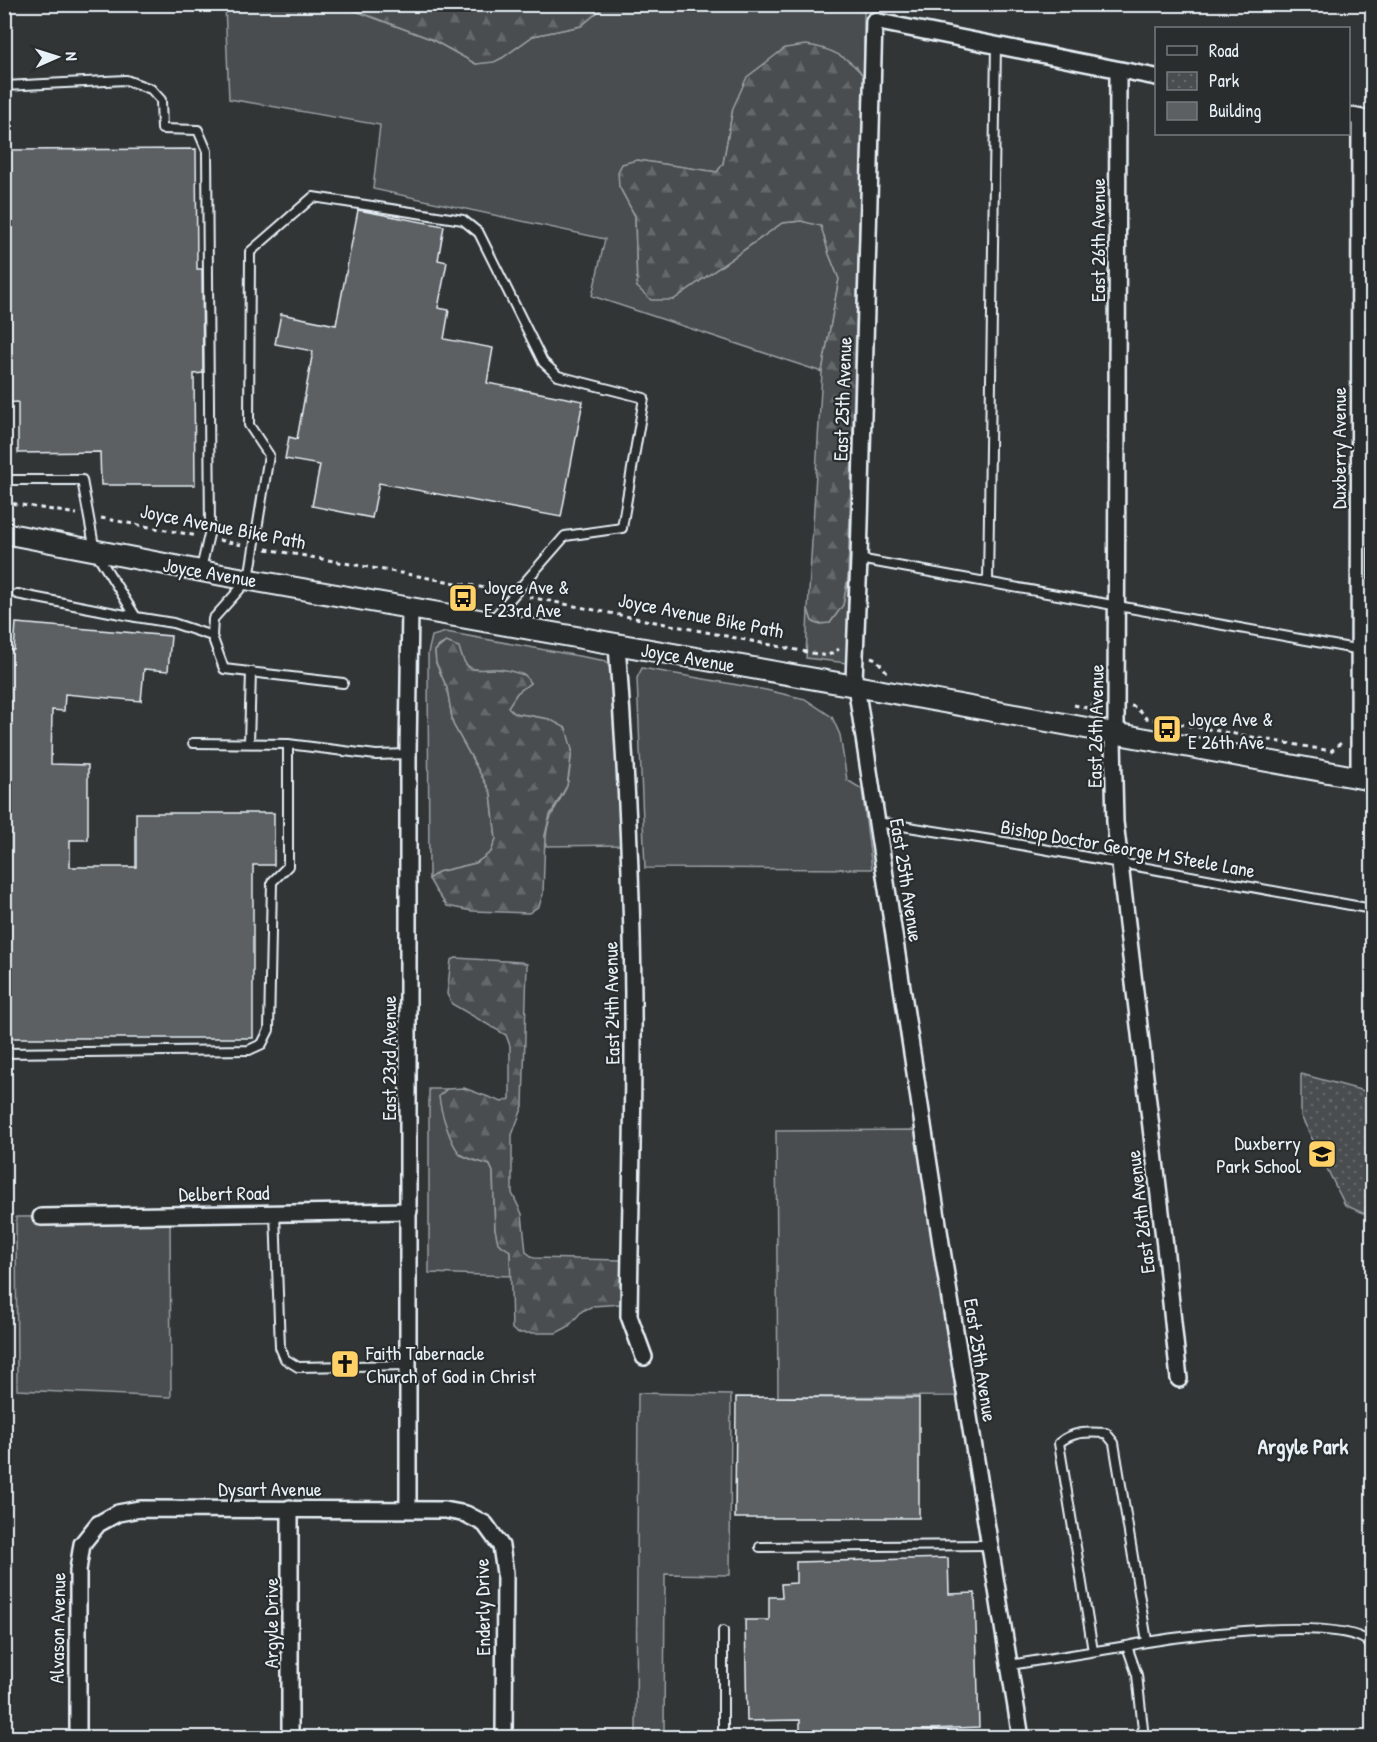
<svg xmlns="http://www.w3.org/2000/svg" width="1377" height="1742" font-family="'Patrick Hand',sans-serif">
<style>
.grass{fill:#494d4f;stroke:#989fa4;stroke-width:1.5}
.forest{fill:url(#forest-firs);stroke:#989fa4;stroke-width:1.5}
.park{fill:url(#park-dots);stroke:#989fa4;stroke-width:1.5}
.building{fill:#5c6063;stroke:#e8f1f8;stroke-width:1.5}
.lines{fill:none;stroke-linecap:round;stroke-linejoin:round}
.service-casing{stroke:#e8f1f8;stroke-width:12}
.minor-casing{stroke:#e8f1f8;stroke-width:20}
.tertiary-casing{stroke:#e8f1f8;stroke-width:24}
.path{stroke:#e8f1f8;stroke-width:3;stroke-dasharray:4.5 4.5;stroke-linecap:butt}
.service{stroke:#2a2d2e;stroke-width:8}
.minor{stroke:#2a2d2e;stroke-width:15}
.tertiary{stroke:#2a2d2e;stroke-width:20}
.labels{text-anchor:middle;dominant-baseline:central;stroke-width:4.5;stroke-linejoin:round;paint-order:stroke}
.street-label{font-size:20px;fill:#e8f1f8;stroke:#2a2d2e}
.poi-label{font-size:20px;fill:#e8f1f8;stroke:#2a2d2e;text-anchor:start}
.neighbourhood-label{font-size:21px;font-weight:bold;fill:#e8f1f8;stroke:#2a2d2e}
</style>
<defs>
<pattern id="forest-firs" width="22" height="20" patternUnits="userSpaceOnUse" patternTransform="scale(1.5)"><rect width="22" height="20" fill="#494d4f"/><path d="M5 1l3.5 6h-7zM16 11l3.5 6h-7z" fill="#636769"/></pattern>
<pattern id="park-dots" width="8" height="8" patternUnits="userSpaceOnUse" patternTransform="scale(1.5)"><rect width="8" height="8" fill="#494d4f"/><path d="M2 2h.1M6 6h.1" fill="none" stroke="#636769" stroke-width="1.8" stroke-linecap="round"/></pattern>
</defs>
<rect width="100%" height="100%" fill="#323536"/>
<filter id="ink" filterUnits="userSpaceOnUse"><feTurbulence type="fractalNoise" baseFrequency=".0167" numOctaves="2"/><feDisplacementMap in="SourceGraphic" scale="12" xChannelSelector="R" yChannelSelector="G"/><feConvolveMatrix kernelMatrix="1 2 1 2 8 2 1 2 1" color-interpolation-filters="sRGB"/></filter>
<g filter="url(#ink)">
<g class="grass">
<path d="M841,4L864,10V77L856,66L733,108L723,164L717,172L637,160L619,186L635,216L637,287L673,300L782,223L801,221L821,225L829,254L839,279L822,372L592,296L605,239L373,189L380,125L229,99L225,5H340L431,39L476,64L502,58L533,36L581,26L606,5Z"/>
<path d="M848,577L847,663L806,658L808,609L812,621L817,624L830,623L843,605Z"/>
<path d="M446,632L606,661L616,680L624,845L546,846C545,819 555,811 566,788C570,777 570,762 572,750L549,719L514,713L507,707L517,693L530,683L500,669L474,670L462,662L446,642L439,646L435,651L436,663L447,688L453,724L491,793L496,839L491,852L476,863L438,872L429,879L428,653L432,636Z"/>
<path d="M642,668L766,690L805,699L832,717L840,735L847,780L862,789L872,869L645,868L637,678Z"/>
<path d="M429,1089H447L439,1096L460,1155L490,1165L493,1172L495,1229L510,1251L511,1276L429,1273Z"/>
<path d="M915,1130L956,1396L778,1397L776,1131Z"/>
<path d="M170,1216L171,1397L17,1390L16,1217Z"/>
<path d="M638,1393L731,1395L730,1575L665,1574L664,1737H636Z"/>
</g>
<g class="forest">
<path d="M340,5H606L581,26L533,36L502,58L494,62L476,64L431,39Z"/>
<path d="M806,45C830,48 850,57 864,77L848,577L843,605L830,623L817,624L812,621L808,609L822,372L839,279L829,254L821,226L801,221L782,223L673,300H651L637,287L635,216L619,186L618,172L622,164L637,160L717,172L723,164L733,108L747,77L785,48Z"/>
<path d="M446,642L459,647C466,675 473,669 497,669C507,669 516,673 525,675L530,683L517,693L508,707L514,713L549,719L566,728L572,750L567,786L550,815L545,835L543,894L539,906L529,913L472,911L447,906L436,891L429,879L438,872L476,863L491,852L496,839L491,793L453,724L447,688L436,663L435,651Z"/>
<path d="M456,958L521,962L527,964L523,1106L512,1135V1193L522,1214L526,1252L534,1258L621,1260V1304L593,1306L582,1311L568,1327L556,1333H517L512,1329L510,1251L498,1243L495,1229L493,1172L490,1165C481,1162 470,1160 462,1155C451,1148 440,1109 439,1096L447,1089L464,1088L502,1102L510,1099V1046L506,1035L452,1004L447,994L451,960Z"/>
</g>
<path class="park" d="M1301,1074L1372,1093V1213L1367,1215L1345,1205L1301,1116Z"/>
<g class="building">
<path d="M196,149L197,269H202L203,373L194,374L195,485H101L100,452L18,453V402L4,403V150Z"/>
<path d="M358,210L444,226L438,260L447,262L438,308L449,310L444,339L493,348L487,383L583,401L561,517L379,483L372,518L312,506L320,465L285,459L289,437L297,439L313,351L275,344L281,314L336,325Z"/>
<path d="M16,623L171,636L168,671L144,669L141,701L65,694L64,711L52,710L51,764L88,765V840H70V867H136V813H274V865H253V1038H4V649L14,650Z"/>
<path d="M736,1397L919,1398V1518H735Z"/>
<path d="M948,1558L949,1594L975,1593L979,1727L932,1729L933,1737H800V1720L747,1721L745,1620H769V1597H782L781,1584L796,1583V1562Z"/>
</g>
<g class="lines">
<g class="service-casing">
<g id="service">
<path d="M4,86L126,80L151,89L161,100L162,129L198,130L207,151L210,530L201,569"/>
<path d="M4,480H82L95,551L136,617L173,623L212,636"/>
<path d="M859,559L1372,652"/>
<path d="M988,582L996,45"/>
<path d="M17,594L136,617"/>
<path d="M343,683L224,669L212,636L213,619L249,579L269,455L249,425L250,252L313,197L463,220L479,233L543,362L558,376L644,398L622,528L565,536L491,621"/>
<path d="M193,743L288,744"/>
<path d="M249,743L251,672"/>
<path d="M877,822L1010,843L1372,909"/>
<path d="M4,1053L249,1050L262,1044L269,1030L272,882L288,866V744L376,755L408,754"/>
<path d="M275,1213L280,1347L285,1359L298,1367L408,1365"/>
<path d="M760,1547L991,1545"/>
<path d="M1127,1646C1169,1636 1335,1616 1367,1641C1369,1643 1371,1646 1372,1649"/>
<path d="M1093,1651L1059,1443C1073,1431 1088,1432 1106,1433L1114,1443L1147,1641"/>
<path d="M1010,1665L1127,1646L1137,1675L1144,1738"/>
<path d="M723,1738V1631"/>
</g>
</g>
<g class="minor-casing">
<g id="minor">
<path d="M1118,70L1116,727L1113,740L1115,822L1165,1246L1179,1379"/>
<path d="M1348,115L1372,120"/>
<path d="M617,645C627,779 634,914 633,1048C633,1137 630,1227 629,1316L644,1357"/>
<path d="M1359,778L1360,118"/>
<path d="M41,1217L409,1211"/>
<path d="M290,1508V1738"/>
<path d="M408,1509V754L410,607"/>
<path d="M78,1738V1570L82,1544L98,1524L118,1513L140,1509L445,1510L466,1514L485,1524L501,1546L505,1573L504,1738"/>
<path d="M1021,1738L942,1250L857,692L854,680L859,559L874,21L1156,77"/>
</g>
</g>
<g class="tertiary-casing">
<path id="tertiary" d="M4,533L222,575L855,686L1372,780"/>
</g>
<g class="path">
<path d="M4,502L77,514"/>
<path d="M101,518L198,536"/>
<path d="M219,540L242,545"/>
<path d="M266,549L502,591"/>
<path d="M529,597L827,656L839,649"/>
<path d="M871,657L876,659L887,672"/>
<path d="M1074,705L1087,708L1101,700"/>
<path d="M1131,706L1136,707L1146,718L1331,751L1341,743L1344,744"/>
</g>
<use href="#service" class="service"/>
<use href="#minor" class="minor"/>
<use href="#tertiary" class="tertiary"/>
</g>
</g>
<defs>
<g id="bus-square" transform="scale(1.5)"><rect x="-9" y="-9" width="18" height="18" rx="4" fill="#ffd166" stroke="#2a2d2e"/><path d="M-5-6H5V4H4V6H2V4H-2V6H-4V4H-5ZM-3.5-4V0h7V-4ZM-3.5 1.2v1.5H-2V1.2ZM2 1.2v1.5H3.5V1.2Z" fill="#111"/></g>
<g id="school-square" transform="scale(1.5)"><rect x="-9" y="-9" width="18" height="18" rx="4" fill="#ffd166" stroke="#2a2d2e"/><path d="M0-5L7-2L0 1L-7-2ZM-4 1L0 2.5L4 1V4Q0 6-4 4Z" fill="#111"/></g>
<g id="church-square" transform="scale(1.5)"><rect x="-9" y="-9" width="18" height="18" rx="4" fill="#ffd166" stroke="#2a2d2e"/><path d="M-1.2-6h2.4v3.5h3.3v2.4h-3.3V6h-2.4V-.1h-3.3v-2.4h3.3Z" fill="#111"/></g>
</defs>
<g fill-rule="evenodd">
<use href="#bus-square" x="463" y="598"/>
<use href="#bus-square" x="1167" y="729"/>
<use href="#school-square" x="1322" y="1154"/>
<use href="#church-square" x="345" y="1364"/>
</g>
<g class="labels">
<g class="street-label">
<text transform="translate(1097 240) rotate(-90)">East 26th Avenue</text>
<text transform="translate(842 399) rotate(-88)">East 25th Avenue</text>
<text transform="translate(1338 448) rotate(-90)">Duxberry Avenue</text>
<text transform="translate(223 526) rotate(11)">Joyce Avenue Bike Path</text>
<text transform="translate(210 572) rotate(10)">Joyce Avenue</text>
<text transform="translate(701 615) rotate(11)">Joyce Avenue Bike Path</text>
<text transform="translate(688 657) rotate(10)">Joyce Avenue</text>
<text transform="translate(1095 726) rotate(-89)">East 26th Avenue</text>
<text transform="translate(1128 848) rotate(10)">Bishop Doctor George M Steele Lane</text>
<text transform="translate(907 880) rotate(81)">East 25th Avenue</text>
<text transform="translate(611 1003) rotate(-91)">East 24th Avenue</text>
<text transform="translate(388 1058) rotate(-90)">East 23rd Avenue</text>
<text transform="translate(224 1193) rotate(-1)">Delbert Road</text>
<text transform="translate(1140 1212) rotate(-97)">East 26th Avenue</text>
<text transform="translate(981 1360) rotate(81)">East 25th Avenue</text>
<text x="270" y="1488">Dysart Avenue</text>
<text transform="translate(482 1607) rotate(-91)">Enderly Drive</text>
<text transform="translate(270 1623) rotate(-90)">Argyle Drive</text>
<text transform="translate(57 1628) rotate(-89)">Alvason Avenue</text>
</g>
<g class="poi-label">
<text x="484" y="586">Joyce Ave &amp;<tspan x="484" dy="23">E 23rd Ave</tspan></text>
<text x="1188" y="718">Joyce Ave &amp;<tspan x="1188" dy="23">E 26th Ave</tspan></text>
<text x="1301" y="1142" text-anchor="end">Duxberry<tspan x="1301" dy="23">Park School</tspan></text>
<text x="366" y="1352">Faith Tabernacle<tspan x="366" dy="23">Church of God in Christ</tspan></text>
</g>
<g class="neighbourhood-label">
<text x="1303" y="1446">Argyle Park</text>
</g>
</g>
<rect width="1377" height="1742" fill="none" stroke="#2a2d2e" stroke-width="24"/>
<rect x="12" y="12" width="1353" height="1718" fill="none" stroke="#e8f1f8" stroke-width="2" filter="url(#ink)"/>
<rect x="1155" y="27" width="195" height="108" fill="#2a2d2e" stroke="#767b7f" stroke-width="1.5"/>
<rect x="1167" y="46" width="30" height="9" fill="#2a2d2e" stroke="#767b7f" stroke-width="1.5"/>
<text x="1209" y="57" font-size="18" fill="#e8f1f8">Road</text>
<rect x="1167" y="72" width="30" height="18" fill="url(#park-dots)" stroke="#767b7f" stroke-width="1.5"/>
<text x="1209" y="87" font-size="18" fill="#e8f1f8">Park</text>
<rect x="1167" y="102" width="30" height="18" fill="#5c6063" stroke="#767b7f" stroke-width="1.5"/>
<text x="1209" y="117" font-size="18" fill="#e8f1f8">Building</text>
<g transform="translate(57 57) rotate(87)" stroke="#2a2d2e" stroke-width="4.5" paint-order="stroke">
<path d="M0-4.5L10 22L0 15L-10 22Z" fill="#e8f1f8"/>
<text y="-9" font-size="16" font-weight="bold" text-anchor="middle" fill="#e8f1f8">N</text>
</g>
</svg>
